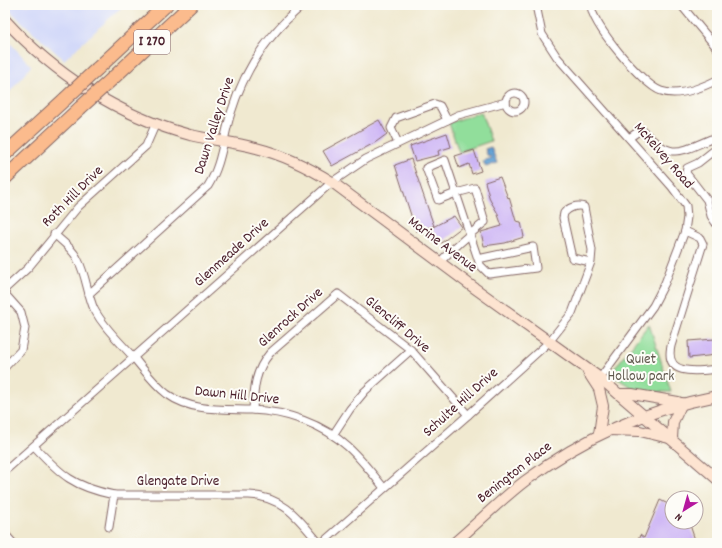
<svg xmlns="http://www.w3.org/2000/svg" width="722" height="548" font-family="Dekko,sans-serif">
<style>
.built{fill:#d3d9f9}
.green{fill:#91de9b;stroke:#6e7e63}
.water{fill:#61a0d3;stroke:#56607f}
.building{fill:#ceb6f5}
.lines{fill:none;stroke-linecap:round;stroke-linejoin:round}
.street-casing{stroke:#846665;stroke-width:9}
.secondary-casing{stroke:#846665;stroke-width:12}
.highway-casing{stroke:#846665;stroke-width:15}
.street{stroke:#fff;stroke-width:7}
.secondary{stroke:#fde4d1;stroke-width:10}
.highway{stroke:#fbbb8d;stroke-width:13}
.highway-bridge-casing{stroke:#846665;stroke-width:15;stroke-linecap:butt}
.highway-bridge{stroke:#fbbb8d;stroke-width:13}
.labels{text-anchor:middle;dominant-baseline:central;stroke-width:4;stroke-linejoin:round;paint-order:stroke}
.shield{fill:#fdfcf7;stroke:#806168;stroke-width:1}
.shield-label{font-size:14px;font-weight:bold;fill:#4a1f2b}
.street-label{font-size:15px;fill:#4a1f2b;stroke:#fdfcf7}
.park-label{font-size:15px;fill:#5f584d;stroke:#fdfcf7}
</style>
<rect width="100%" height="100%" fill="#fdfcf7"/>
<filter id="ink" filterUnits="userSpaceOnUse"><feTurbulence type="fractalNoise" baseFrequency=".025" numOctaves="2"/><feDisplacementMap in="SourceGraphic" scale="8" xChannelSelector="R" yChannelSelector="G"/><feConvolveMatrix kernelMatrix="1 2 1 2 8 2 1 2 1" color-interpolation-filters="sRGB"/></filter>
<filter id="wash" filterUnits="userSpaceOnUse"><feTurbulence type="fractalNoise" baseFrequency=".012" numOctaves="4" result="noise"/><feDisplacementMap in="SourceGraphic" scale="16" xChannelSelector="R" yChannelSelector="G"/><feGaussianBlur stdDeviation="0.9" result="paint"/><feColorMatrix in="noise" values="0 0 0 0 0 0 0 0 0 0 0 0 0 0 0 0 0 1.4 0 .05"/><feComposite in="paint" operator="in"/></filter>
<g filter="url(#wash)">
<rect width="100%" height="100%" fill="#f0e9d0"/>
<g class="built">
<path d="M6,5H124L64,60L11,12Z"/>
<path d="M5,37L31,66L5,98Z"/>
</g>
<g class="green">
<path d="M481,112L491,141L459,152L449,123Z"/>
<path d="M649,324L671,392H639L610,374Z"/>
</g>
<path class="water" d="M491,147L497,163L486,167L483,161L491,158L490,156L488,157L485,149Z"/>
<g id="blocks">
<g class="building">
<path d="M379,120L387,134L376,142L332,166L323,151Z"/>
<path d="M447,133L451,147L438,151L439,155L415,161L410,146Z"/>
<path d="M474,150L481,171L472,174L469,164L459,168L455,156Z"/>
<path d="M411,159L434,226L416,231L395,165Z"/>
<path d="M500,177L508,198L509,197L516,221L521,222L524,237L505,243L484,246L481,232L502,226L497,212L490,200L485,182Z"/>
<path d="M454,216L462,227L441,243L431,228Z"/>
<path d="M715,339L717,340L716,355L689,358L688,341Z"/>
<path d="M660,500L672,506V522H689L696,543H637L640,535L644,538Z"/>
</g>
</g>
</g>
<g filter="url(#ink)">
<use href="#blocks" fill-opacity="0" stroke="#846665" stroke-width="1"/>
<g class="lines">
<g class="street-casing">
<g id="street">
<path d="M536,5L542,34L557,57L672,187L686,206L687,217L685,231L665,283L653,306L600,378"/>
<path d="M591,5C591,24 643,85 661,91C678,97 701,88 717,80"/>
<path d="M681,5L717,48"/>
<circle cx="515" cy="102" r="9"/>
<path d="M629,138L639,131H643C671,160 678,153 711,139L717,142"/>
<path d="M398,143L391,128L396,118L435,104L440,106L447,120"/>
<path d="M717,148L698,163L687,168L686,173L707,200L711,216L717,225"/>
<path d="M685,231L700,238L703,244L671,346C664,377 698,371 717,369"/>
<path d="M54,234C63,242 73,249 78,260C86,275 87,293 94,309C104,328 120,342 134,358C144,370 154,384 167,394C192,412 222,409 251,410C286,411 323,424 348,447C361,459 373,474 384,488"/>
<path d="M440,262C454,247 469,235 485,222L475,188L456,193L445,160L426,168L438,200L456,193L480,265L489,274L536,268L533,247L478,259"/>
<path d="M5,289L28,268L78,207L146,146L156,123"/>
<path d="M5,294L21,312L25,328L21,350L5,367"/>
<path d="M89,294L208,186C222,164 223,138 231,113C244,70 268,34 303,5"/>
<path d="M253,410C254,387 255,371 270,353L338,294L411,350L468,415"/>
<path d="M333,435L350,409L365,391L411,350"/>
<path d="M34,446C61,475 74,487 114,495H249C284,497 299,519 319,543"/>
<path d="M5,471L332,182L366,159L458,115L506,102"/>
<path d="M109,527L114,495"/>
<path d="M5,534L13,543"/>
<path d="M322,543L468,415L549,342L572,313L591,262L592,250L584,207C577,204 568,208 564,213L563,218L572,258L591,262"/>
</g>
</g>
<g class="secondary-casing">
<g id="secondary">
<path d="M5,20C54,74 119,116 190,135C212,140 234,142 256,148C284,155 308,167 332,182L473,287L600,378L717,479"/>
<path d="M588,372L599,389L603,406L599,434"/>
<path d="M619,394H632L678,402"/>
<path d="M609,430L640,431L669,438"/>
<path d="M672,439L673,422L682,403"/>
<path d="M454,543C478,523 500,500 525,481C584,437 645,410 717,396"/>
</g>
</g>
<g class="highway-casing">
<g id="highway">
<path d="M97,69L166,5"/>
<path d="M112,79L191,5"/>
<path d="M5,154L65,99"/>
<path d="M5,178L80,108"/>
</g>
</g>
<use href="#street" class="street"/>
<use href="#secondary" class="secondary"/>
<use href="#highway" class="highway"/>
<g class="highway-bridge-casing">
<g id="highway-bridge">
<path d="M65,99L97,69"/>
<path d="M80,108L112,79"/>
</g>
</g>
<use href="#highway-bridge" class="highway-bridge"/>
</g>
</g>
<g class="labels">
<rect class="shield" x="134" y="30" width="36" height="24" rx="3"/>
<g class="shield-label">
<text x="152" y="42">I 270</text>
</g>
<g class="street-label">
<text transform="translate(215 126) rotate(-72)">Dawn Valley Drive</text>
<text transform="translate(663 156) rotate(49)">McKelvey Road</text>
<text transform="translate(73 197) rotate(-45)">Roth Hill Drive</text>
<text transform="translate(442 245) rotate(37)">Marine Avenue</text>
<text transform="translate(232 253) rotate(-42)">Glenmeade Drive</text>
<text transform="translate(291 318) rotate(-42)">Glenrock Drive</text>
<text transform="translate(397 325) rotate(40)">Glencliff Drive</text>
<text transform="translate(237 396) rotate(6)">Dawn Hill Drive</text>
<text transform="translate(461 403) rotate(-42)">Schulte Hill Drive</text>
<text transform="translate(515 473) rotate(-38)">Benington Place</text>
<text x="178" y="482">Glengate Drive</text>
</g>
<g class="park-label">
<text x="641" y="360">Quiet<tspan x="641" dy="17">Hollow park</tspan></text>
</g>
</g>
<rect width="722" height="548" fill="none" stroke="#fdfcf7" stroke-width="20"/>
<g transform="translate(684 510) rotate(217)"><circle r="19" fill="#fdfcf7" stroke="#b5a4a5"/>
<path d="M0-3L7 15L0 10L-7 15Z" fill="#b5179e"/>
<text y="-6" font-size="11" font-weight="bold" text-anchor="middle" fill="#4a1f2b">N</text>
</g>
</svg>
